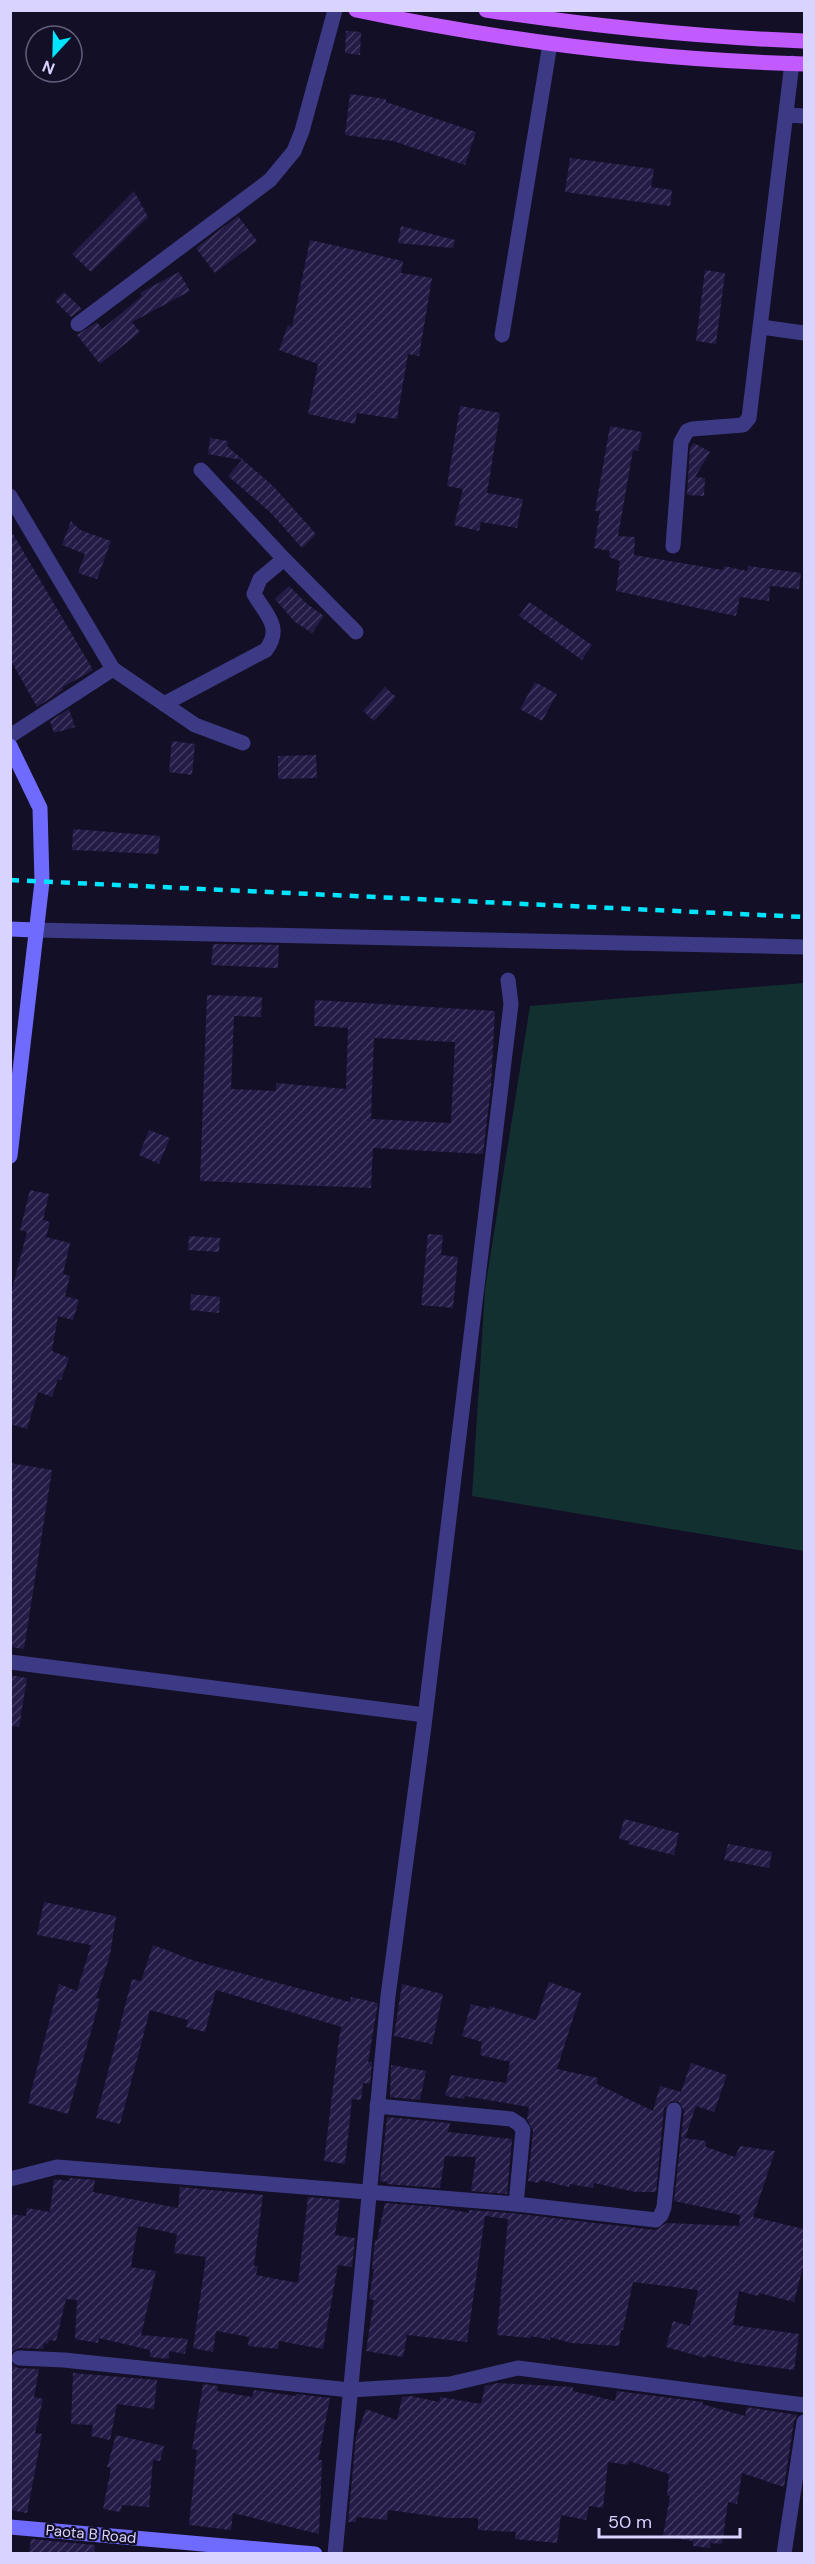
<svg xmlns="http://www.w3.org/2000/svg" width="815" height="2564" font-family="'DM Sans',sans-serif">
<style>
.park{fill:#12302f}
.building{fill:url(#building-hatch);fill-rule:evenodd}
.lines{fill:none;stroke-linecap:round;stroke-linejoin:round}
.street{stroke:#3d3a85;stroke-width:15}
.secondary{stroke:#6f6bff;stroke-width:15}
.primary{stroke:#c25bff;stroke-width:15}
.rail{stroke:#00e5ff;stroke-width:4.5;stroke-dasharray:9 8;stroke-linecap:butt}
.labels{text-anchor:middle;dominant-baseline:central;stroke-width:4.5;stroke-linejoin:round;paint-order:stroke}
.street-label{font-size:15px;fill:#d9d4ff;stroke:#130f26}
</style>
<defs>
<pattern id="building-hatch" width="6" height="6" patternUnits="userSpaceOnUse" patternTransform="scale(1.5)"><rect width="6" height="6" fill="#241b47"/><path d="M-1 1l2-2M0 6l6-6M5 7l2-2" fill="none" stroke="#433b63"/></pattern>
</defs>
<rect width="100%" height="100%" fill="#130f26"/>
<path class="park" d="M804,983V1551L472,1496L485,1289L530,1006Z"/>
<g class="building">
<path d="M346,31L361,32L360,55L345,53Z"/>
<path d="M350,94L386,99V102L476,132L465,165L393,141L345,135Z"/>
<path d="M570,158L654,169L651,187L672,190L670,206L565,192Z"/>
<path d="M134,191L148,217L91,272L72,254Z"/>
<path d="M238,216L257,241L215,273L196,248Z"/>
<path d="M401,226L455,240L453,248L398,243Z"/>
<path d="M310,240L403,261L401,273L432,278L419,356L408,354L397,419L357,413L355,424L308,414L318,364L279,350L288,325L292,327Z"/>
<path d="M705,270L725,273L716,344L696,341Z"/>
<path d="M179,272L190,291L132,322L140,332L100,364L77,335L97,322L102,329L142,296L140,293Z"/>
<path d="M64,292L82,309L71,317L55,301Z"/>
<path d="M460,406L500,413L487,493L523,499L517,528L481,522L479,531L454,525L463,489L447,486Z"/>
<path d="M610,426L642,432L638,451L633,450L618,536L635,537L634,555L723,570L724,566L747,571L748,566L801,573L799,589L770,586L769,601L740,597L736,616L616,591L620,561L609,557L610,551L594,548L600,511H595Z"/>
<path d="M210,438L228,441L227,446L274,487L316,534L302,548L271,513L228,476L242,460L208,454Z"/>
<path d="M694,443L710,452L695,477L705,478L704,496L687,495L690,448Z"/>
<path d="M71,521L80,530L111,541L97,579L78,573L85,554L62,545Z"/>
<path d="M10,529L93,670L63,687V690L37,707L10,659Z"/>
<path d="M289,586L307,604L324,616L312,633L295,622L275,599Z"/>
<path d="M529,602L592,645L582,660L519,616Z"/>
<path d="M535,682L557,694L542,721L520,709Z"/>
<path d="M385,687L396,697L374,721L363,711Z"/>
<path d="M69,709L75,727L54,733L50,721Z"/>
<path d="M172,741L195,744L192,775L169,772Z"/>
<path d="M316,755L317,778L278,779V756Z"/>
<path d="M73,829L160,836L158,854L72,850Z"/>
<path d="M213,944L279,945L278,968L211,965Z"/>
<path d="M207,995L262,997L261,1017L234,1016L231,1089L276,1091V1083L346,1089L348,1028L314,1026L315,1000L495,1011L491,1086L483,1154L373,1148L371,1188L200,1181ZM374,1038L455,1042L451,1123L371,1119Z"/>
<path d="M149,1130L170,1138L159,1164L139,1155Z"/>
<path d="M30,1190L49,1194L43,1220L50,1222L46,1237L70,1243L63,1274L70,1276L65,1296L79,1300L73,1320L58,1316L52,1351L69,1358L61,1380L58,1379L52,1397L38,1392L27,1429L10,1424V1297L27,1232L20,1230Z"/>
<path d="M428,1234L443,1235L441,1255L458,1257L453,1308L421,1305Z"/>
<path d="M189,1236L220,1238L219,1252L188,1250Z"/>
<path d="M191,1294L220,1297L219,1313L190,1310Z"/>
<path d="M10,1463L52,1470L24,1649L10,1647Z"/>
<path d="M10,1675L27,1678L19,1727L10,1726Z"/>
<path d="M624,1819L679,1833L674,1855L628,1844L629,1841L619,1839Z"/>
<path d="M728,1844L772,1852L769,1868L724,1860Z"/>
<path d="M44,1902L116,1916L110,1955L96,1998L100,1999L68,2114L28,2103L59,1984L77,1991L91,1945L37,1935Z"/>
<path d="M153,1945L195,1961L350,2002L351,1997L378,2003L368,2062H372L370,2084L363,2083L361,2100L352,2099L345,2164L324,2161L339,2038L342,2027L216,1990L205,2032L186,2027L188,2020L150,2010L120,2124L96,2118L132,1979L141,1981Z"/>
<path d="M549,1982L581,1993L557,2069L598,2078L597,2084L653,2111L660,2086L681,2092L691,2063L727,2075L714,2112L696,2106L685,2138L706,2141V2147L735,2157L740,2146L775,2151L753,2217L804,2229L803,2267L794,2302L759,2293L758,2296L739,2291L733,2325L799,2334L794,2370L741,2363L707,2355L706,2358L666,2347L673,2321L690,2326L698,2290L633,2282L623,2330H621L619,2346L571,2343L550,2337V2340L531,2336V2338L497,2335L508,2219L485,2216L467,2342L407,2335L403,2357L366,2351L374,2300L369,2299L374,2269H372L375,2240H377L385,2203L437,2207L469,2213V2210L511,2213L655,2230L667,2223L739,2226L740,2215L674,2201L684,2111L679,2102L671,2101L664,2108L656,2192H636L594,2183L593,2188L570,2184L569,2187L540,2180L539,2183L528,2181L533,2131L527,2119L529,2107L465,2096L464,2099L445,2096L451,2075L506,2083L510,2062L480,2055L482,2042L462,2036L471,2004L489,2009V2006L536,2020Z"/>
<path d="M402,1984L443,1994L432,2044L394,2036Z"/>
<path d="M391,2065L426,2071L420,2100L390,2097Z"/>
<path d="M387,2117L450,2123L448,2132L512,2139L507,2194L471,2191L476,2157L445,2156L440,2188L387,2184V2182L380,2181Z"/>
<path d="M70,2178L95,2180L93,2192L178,2208L180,2187L263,2195L254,2266H258L256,2275L298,2283L308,2197L340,2200L335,2235L355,2238L352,2267L338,2265L323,2349L279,2341L278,2349L248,2346L249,2337L216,2331L213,2352L193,2348L206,2257L174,2253L177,2234L138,2226L131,2267L156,2271L141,2335L188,2339L185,2354L169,2351V2359L150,2357V2350L99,2338L98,2343L75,2339L77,2300L66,2299L56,2341L49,2340L48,2344L44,2343L43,2349L19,2348L10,2353V2214L26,2216L27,2208L50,2212L54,2179L69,2181Z"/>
<path d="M10,2363L18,2368L39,2369L34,2397L43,2399L35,2433L42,2434L27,2513L10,2510Z"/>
<path d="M73,2373L157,2380L154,2409L117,2404L110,2440L91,2436L93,2425L71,2424Z"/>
<path d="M498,2383L573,2387V2391L615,2401L617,2391L703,2402L702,2404L745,2416L747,2407L797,2415L794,2421L784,2487L742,2473L737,2504L728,2502L722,2544L710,2543V2548L693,2546V2541L663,2536L670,2496H667L669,2474L629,2461L628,2465L608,2462L603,2508L589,2506L586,2520L561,2515L557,2543L515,2539L516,2532L478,2530V2518H448L388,2510L387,2520L356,2517V2522H348L356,2437L366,2409L397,2420L402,2397L411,2396L439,2402L440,2397L481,2404L485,2386Z"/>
<path d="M203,2384L218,2386L217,2391L252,2397L254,2390L296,2396L297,2394L330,2398L318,2460H322L319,2534L233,2513L231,2530L189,2525L197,2450L192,2449Z"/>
<path d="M116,2435L164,2446L160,2461L153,2460L149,2507L122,2505L120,2512L103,2509L111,2468L107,2467Z"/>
<path d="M31,2539L95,2545L94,2553H29Z"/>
</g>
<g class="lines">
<g class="street">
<path d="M787,115L804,116"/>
<path d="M78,324L270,180L294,151L302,131L335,10"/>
<path d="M761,327L804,333"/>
<path d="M502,335L550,44"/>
<path d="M10,496L113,669L10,736"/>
<path d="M673,546L681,442L687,431L692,429L743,425L749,418L792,63"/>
<path d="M284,559L356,632"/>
<path d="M113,669L195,725L243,743"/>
<path d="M164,704L266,650C283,627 266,615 254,594L260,579L284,559L201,470"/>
<path d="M35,930L804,947"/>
<path d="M10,1662L425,1715"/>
<path d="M377,2106L511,2119L519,2124L523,2130L516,2204"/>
<path d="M10,2179L57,2167L516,2204L656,2220L661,2215L664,2207L674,2110"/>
<path d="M19,2358L64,2360L350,2390L450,2384L518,2368L804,2405"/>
<path d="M335,2554L388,1996L424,1726L511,1004L508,980"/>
<path d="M784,2554L804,2422"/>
</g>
<g class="secondary">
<path d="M10,746L40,808L42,882L10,1156"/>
<path d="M10,929L35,930"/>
<path d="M10,2527L315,2554"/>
</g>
<g class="primary">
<path d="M356,10C504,41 654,60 804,64"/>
<path d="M486,10C592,26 698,37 804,41"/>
</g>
<path class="rail" d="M10,880L804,917"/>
</g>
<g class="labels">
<g class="street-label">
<text transform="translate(91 2534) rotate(5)">Paota B Road</text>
</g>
</g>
<rect width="815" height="2564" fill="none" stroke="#d9d4ff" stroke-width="24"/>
<g transform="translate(54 54) rotate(202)"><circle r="28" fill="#130f26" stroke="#625e7d" stroke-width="1.5"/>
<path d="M0-4.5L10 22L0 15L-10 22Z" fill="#00e5ff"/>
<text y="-9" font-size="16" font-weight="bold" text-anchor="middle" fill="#d9d4ff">N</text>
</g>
<path d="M599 2528v9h141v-9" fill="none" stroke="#d9d4ff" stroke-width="3"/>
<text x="608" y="2528" font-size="18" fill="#d9d4ff" stroke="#130f26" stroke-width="4.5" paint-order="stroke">50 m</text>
</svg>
